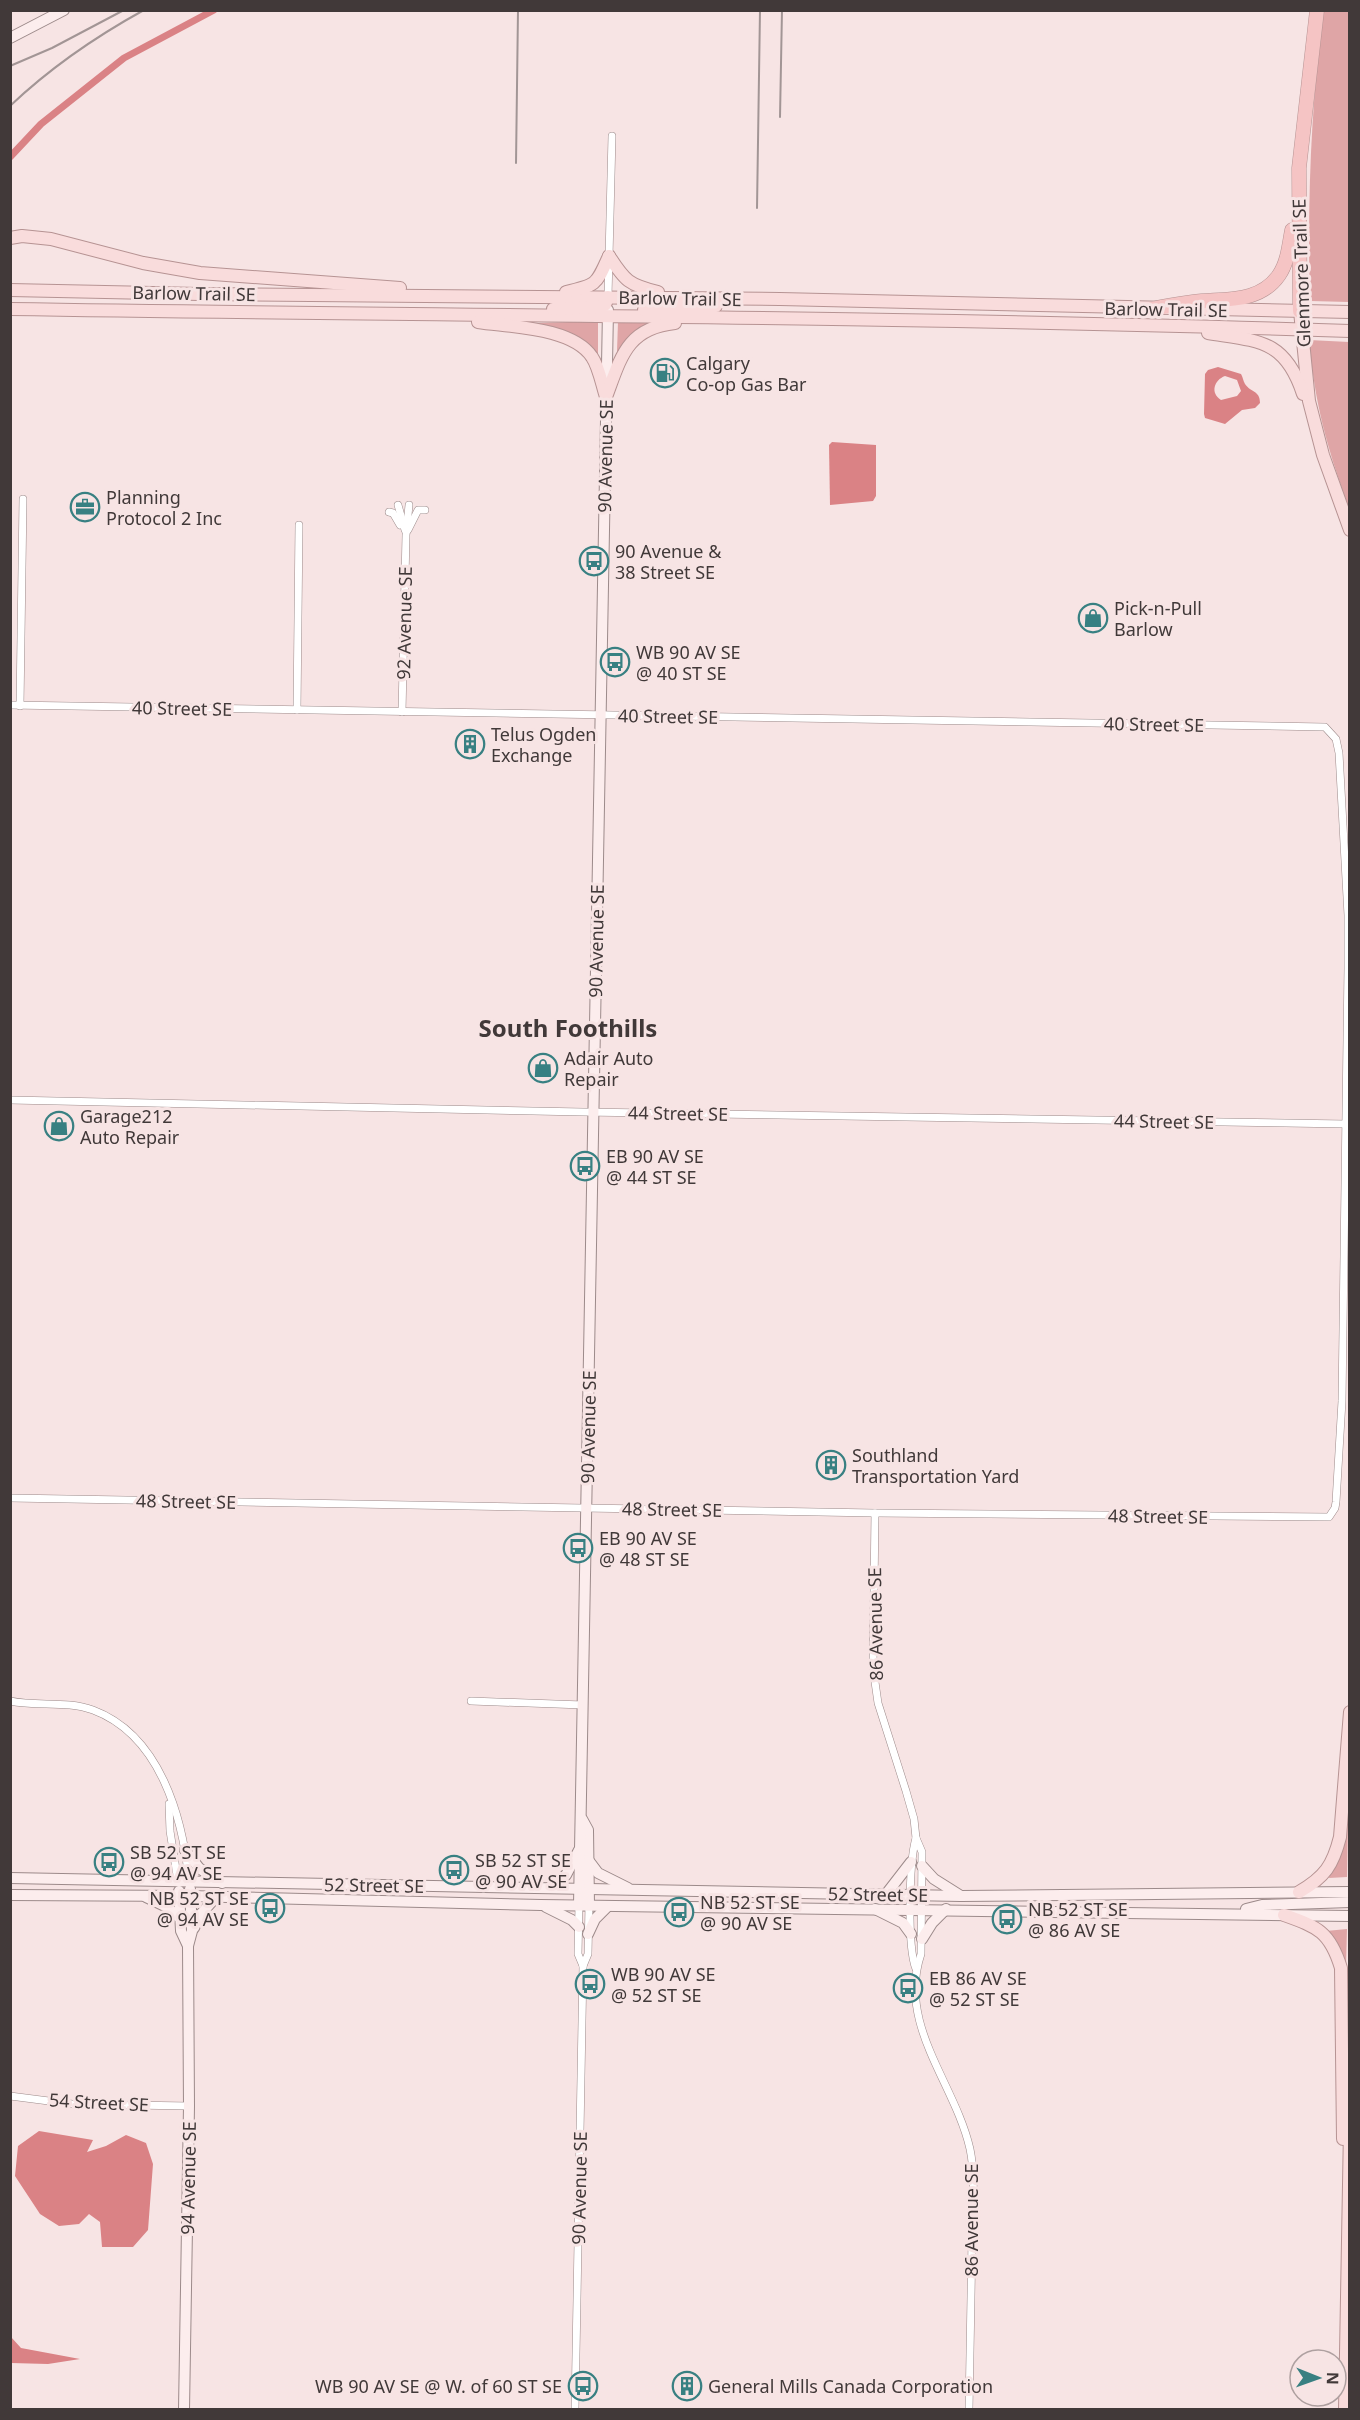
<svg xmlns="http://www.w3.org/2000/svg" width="1360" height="2420" font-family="'Noto Sans',sans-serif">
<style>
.green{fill:#dfa5a6}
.water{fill:#da8285;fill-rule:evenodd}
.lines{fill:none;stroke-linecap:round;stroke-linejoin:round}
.canal{stroke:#da8285;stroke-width:7}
.street-casing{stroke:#9c8a8a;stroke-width:8}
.secondary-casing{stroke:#9c8a8a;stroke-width:12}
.primary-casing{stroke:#b69393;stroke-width:14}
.highway-casing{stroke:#b69393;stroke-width:15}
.street{stroke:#fff;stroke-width:7}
.secondary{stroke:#fceded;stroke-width:10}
.primary{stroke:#f9dcdc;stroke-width:12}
.highway{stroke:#f5c4c4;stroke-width:14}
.rail{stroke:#a29595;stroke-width:2}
.labels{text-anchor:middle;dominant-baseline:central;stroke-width:6;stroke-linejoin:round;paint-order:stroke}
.street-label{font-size:18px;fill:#413939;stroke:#f7e4e4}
.poi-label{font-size:18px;fill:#413939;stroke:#f7e4e4;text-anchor:start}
.district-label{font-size:24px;font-weight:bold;fill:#413939;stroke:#f7e4e4}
</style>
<rect width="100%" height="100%" fill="#f7e4e4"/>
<g class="green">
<path d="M1323,11H1349V302L1310,301C1307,203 1311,108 1323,11Z"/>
<path d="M598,321V357L539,326V323Z"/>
<path d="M618,322H650L651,325L620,352L617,351Z"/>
<path d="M1309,340L1349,342V508C1327,448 1315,405 1309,340Z"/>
<path d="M1345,1819H1348L1347,1877L1329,1878Z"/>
<path d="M1347,1929L1346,1966L1326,1931Z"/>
</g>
<g class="water">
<path d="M1218,367L1241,374C1243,377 1243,381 1245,384C1251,393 1260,390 1260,403L1255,408L1242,410L1225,424L1205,418L1204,414L1205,374L1208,370ZM1225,376L1237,380L1241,391L1237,396L1221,400C1210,393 1214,380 1225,376Z"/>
<path d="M832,442L876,445V496L873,501L830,505L829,445Z"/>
<path d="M39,2131L93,2140L87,2152L106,2146L126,2135L146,2143L153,2164L148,2230L133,2247H102L100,2222L89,2214L79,2224L59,2226L40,2214L15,2176L18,2146Z"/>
<path d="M11,2337L21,2348L80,2359L48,2364L11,2363Z"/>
</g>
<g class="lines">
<path class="canal" d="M10,157L41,124L124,58L214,10"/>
<g class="street-casing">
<g id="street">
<path d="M608,297L612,136"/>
<path d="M398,505L405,530"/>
<path d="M389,512L393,513L400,525"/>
<path d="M408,530L418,510H425"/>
<path d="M10,705L1325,727L1336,739L1339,753L1348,915V968L1342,1401L1336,1502L1335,1508L1329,1517L875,1513L10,1498"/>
<path d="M20,706L23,499"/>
<path d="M297,710L299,525"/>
<path d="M402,712L406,535L409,505"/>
<path d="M10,1100L583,1112L1346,1124"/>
<path d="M875,1513L873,1668L878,1703L906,1791L914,1819L916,1838L922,1852L921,1954C897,2025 955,2083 970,2149C976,2178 972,2211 972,2240C971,2297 970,2353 969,2410"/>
<path d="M10,1701C38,1707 66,1700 93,1710C160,1735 183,1817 189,1882"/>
<path d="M471,1701L583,1705"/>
<path d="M169,1804L170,1831L178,1882"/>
<path d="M916,1838C909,1862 907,1947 916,1969"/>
<path d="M579,1905L578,1954L583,1966"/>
<path d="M10,2096L72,2104L189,2106"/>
<path d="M575,2410L583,1966L588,1954L589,1905"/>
</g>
</g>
<g class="secondary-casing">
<g id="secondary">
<path d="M10,38L64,10"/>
<path d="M582,1819L588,1830L589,1905"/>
<path d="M185,1850L199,1868L222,1883"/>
<path d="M589,1861L598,1873L628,1888"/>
<path d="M922,1866L934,1879L961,1896"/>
<path d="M10,1878L961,1896L1350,1892"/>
<path d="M551,1887L566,1875L579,1850"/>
<path d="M179,1891L181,1931L188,1946"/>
<path d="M887,1893L911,1862"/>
<path d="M10,1895L190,1896L541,1905L1350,1916"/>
<path d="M146,1897L167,1907L181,1919"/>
<path d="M579,1905L608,310"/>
<path d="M546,1907L572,1920L579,1927"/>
<path d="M875,1909L903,1923L911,1934"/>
<path d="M1246,1909L1262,1905L1350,1902"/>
<path d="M194,1928L200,1915L216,1897"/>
<path d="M588,1934L595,1919L608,1906"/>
<path d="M922,1939L932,1923L946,1909"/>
<path d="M184,2410L189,2106L188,1946L192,1931L190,1889"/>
</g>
</g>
<g class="primary-casing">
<g id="primary">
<path d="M10,238L22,236L51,239L143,263L200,273L400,288"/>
<path d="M609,256C625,281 629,285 658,292"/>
<path d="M10,290L200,294L780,299L1350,312"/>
<path d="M566,292C597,285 596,285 609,256"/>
<path d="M10,309C457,316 903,316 1350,331"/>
<path d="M553,309L599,307L605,305L608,297"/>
<path d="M644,310L716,306"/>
<path d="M1300,311L1309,401L1323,455L1350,530"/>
<path d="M478,322C510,327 572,327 592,357C599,367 602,385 606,397"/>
<path d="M1208,333C1258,341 1285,339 1303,394"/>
<path d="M606,397C621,357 627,328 675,323"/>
<path d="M1299,1892C1325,1877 1333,1865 1340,1837L1350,1712"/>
<path d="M1284,1915C1318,1927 1330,1932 1341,1968L1343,2139"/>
<path d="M1345,2410L1350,2128"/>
</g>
</g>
<g class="highway-casing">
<g id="highway">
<path d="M1152,309C1166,306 1179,304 1193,302C1224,298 1259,304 1279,275C1288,262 1289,245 1292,230"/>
<path d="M1300,311L1299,168L1317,10"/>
</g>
</g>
<use href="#street" class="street"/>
<use href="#secondary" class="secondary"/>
<use href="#primary" class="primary"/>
<use href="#highway" class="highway"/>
<g class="rail">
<path d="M10,66L52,48L124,10"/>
<path d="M10,106C50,68 95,37 144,10"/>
<path d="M780,117L782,10"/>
<path d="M516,163L518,10"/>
<path d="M757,208L760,10"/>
</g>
</g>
<defs>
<g id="fuel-ring" transform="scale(1.5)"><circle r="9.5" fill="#f7e4e4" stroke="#388082" stroke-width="1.5"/><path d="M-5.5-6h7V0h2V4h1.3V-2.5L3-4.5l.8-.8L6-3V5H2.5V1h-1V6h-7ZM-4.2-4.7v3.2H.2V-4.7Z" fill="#388082"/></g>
<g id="office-ring" transform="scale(1.5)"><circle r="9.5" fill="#f7e4e4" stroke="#388082" stroke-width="1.5"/><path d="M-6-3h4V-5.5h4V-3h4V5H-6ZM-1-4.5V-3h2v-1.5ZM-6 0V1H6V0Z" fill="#388082"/></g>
<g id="bus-ring" transform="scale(1.5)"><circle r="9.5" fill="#f7e4e4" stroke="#388082" stroke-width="1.5"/><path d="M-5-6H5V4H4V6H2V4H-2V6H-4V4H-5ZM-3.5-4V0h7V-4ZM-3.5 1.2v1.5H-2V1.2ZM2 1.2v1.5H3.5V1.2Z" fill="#388082"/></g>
<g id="shop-ring" transform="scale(1.5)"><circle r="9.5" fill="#f7e4e4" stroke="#388082" stroke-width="1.5"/><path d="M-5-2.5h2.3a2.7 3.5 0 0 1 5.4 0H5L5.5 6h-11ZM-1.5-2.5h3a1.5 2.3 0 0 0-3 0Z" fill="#388082"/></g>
<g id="building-ring" transform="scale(1.5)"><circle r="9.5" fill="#f7e4e4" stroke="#388082" stroke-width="1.5"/><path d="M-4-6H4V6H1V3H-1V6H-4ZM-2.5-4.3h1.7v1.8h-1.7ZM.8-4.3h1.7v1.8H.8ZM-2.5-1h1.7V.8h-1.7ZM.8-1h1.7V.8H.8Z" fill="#388082"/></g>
</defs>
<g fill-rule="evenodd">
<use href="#fuel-ring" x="665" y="373"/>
<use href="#office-ring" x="85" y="507"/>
<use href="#bus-ring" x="594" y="561"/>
<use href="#shop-ring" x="1093" y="618"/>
<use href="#bus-ring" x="615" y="662"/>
<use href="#building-ring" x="470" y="744"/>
<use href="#shop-ring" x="543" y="1068"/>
<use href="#shop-ring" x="59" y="1126"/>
<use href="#bus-ring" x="585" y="1166"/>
<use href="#building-ring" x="831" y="1465"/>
<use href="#bus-ring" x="578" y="1548"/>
<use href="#bus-ring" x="109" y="1862"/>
<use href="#bus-ring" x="454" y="1870"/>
<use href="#bus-ring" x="270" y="1908"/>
<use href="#bus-ring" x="679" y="1912"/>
<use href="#bus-ring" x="1007" y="1919"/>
<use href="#bus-ring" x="590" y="1984"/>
<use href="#bus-ring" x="908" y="1988"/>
<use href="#bus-ring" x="583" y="2386"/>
<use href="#building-ring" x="687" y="2386"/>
</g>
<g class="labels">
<g class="street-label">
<text transform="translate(1301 273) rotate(-92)">Glenmore Trail SE</text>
<text transform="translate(194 293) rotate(1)">Barlow Trail SE</text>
<text transform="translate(680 298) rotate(1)">Barlow Trail SE</text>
<text transform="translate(1166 309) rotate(1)">Barlow Trail SE</text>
<text transform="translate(605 456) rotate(-89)">90 Avenue SE</text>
<text transform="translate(404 623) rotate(-89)">92 Avenue SE</text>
<text transform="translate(182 708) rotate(1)">40 Street SE</text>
<text transform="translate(668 716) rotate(1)">40 Street SE</text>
<text transform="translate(1154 724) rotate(1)">40 Street SE</text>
<text transform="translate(596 941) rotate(-89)">90 Avenue SE</text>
<text transform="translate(678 1113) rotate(1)">44 Street SE</text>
<text transform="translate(1164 1121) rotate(1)">44 Street SE</text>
<text transform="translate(588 1427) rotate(-89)">90 Avenue SE</text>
<text transform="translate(186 1501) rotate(1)">48 Street SE</text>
<text transform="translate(672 1509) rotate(1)">48 Street SE</text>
<text transform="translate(1158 1516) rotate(1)">48 Street SE</text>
<text transform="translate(875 1624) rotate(-91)">86 Avenue SE</text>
<text transform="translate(374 1885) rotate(1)">52 Street SE</text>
<text transform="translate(878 1894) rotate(1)">52 Street SE</text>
<text transform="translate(99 2102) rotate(3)">54 Street SE</text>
<text transform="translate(188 2178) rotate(-89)">94 Avenue SE</text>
<text transform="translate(579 2188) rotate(-89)">90 Avenue SE</text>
<text transform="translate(971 2220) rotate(-90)">86 Avenue SE</text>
</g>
<g class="poi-label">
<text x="686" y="363">Calgary<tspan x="686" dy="21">Co-op Gas Bar</tspan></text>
<text x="106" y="497">Planning<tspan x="106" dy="21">Protocol 2 Inc</tspan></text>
<text x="615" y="551">90 Avenue &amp;<tspan x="615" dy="21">38 Street SE</tspan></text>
<text x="1114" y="608">Pick-n-Pull<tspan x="1114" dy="21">Barlow</tspan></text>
<text x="636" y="652">WB 90 AV SE<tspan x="636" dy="21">@ 40 ST SE</tspan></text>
<text x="491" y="734">Telus Ogden<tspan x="491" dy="21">Exchange</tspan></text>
<text x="564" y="1058">Adair Auto<tspan x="564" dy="21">Repair</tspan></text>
<text x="80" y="1116">Garage212<tspan x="80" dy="21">Auto Repair</tspan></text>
<text x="606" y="1156">EB 90 AV SE<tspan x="606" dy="21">@ 44 ST SE</tspan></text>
<text x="852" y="1455">Southland<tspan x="852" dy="21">Transportation Yard</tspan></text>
<text x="599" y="1538">EB 90 AV SE<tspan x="599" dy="21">@ 48 ST SE</tspan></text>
<text x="130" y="1852">SB 52 ST SE<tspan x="130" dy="21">@ 94 AV SE</tspan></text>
<text x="475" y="1860">SB 52 ST SE<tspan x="475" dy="21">@ 90 AV SE</tspan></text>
<text x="249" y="1898" text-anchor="end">NB 52 ST SE<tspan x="249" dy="21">@ 94 AV SE</tspan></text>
<text x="700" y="1902">NB 52 ST SE<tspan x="700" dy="21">@ 90 AV SE</tspan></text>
<text x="1028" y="1909">NB 52 ST SE<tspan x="1028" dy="21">@ 86 AV SE</tspan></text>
<text x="611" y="1974">WB 90 AV SE<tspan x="611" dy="21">@ 52 ST SE</tspan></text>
<text x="929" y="1978">EB 86 AV SE<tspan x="929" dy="21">@ 52 ST SE</tspan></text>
<text x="562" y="2386" text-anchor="end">WB 90 AV SE @ W. of 60 ST SE</text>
<text x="708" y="2386">General Mills Canada Corporation</text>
</g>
<g class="district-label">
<text x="568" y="1027">South Foothills</text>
</g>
</g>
<rect width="1360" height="2420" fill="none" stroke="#413939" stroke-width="24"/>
<g transform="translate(1318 2378) rotate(91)"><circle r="28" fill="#f7e4e4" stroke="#aea0a0" stroke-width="1.5"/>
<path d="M0-4.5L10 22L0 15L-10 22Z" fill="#388082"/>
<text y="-9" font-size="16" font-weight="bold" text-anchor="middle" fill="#413939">N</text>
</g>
</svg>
